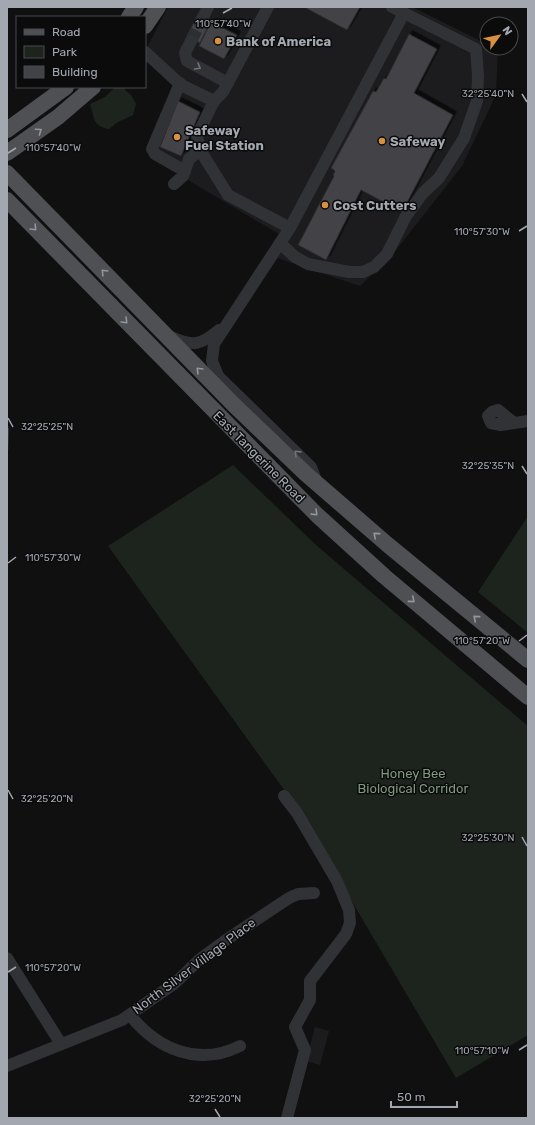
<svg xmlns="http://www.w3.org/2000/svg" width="535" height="1125" font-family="Rubik,sans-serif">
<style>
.built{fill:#1c1c1e}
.green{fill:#1d231d}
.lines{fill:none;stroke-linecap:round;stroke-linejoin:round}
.stream{stroke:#2d3539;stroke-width:2.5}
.building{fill:#424346;stroke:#2a2a2c;filter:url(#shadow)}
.minor-tunnel{stroke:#2d2e31;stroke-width:12;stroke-dasharray:12 6;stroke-linecap:butt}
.minor{stroke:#313235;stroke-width:12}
.major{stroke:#4e5054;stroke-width:16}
.oneway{stroke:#707379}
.oneway2{stroke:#92969e}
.ticks{fill:none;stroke:#a3a8b0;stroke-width:1.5}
.poi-dot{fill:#d89140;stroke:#0b0b0c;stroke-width:1.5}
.labels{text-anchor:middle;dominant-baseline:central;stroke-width:3;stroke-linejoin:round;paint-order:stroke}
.poi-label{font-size:13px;font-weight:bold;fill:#a3a8b0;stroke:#0b0b0c;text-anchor:start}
.street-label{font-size:13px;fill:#a3a8b0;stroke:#0b0b0c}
.park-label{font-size:13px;fill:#7e997c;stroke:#0b0b0c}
.ticks-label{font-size:10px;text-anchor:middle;fill:#a3a8b0;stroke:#0b0b0c;stroke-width:3;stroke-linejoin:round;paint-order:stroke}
</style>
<defs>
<filter id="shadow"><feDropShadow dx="3.5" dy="-3.5" stdDeviation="0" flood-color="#0009"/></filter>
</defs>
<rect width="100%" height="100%" fill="#101011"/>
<g class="built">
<path d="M168,7H412L487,44V48L498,49L496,95L462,166L397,249L360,286L274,257L279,234L149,157L179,90L145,51Z"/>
<path d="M315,1027L329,1031L320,1065L306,1061Z"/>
</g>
<g class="green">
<path d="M115,87H125V90L131,95L136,104L133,115L118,122L109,129C92,126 95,118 90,104L105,97Z"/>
<path d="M233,465L316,545L528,726V1035L456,1078L295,805L108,546Z"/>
<path d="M528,516V633L478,592Z"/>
</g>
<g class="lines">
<path class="stream" d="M7,427L8,429L7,450"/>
</g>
<g class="building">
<path d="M304,7H360L347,30Z"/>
<path d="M195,20L208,27L200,43L187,36Z"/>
<path d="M211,22L237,35L224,59L199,46Z"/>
<path d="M409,34L437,49L414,93L453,115L402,212L361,190L326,260L298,245L334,176L333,175L335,171L331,168L373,91L376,92L384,78L386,79Z"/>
<path d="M178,101L200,112L181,156L160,147Z"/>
</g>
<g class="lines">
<path class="minor-tunnel" d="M191,41L200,23"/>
<g class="minor">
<path d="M268,7L223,92L214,101L197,136L200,150L228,195L290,228L280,243L295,257L308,264L349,272H363L374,267L387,254L406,216L423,193L439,178L464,138L477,101L478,75L476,49L392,7"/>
<path d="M200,23L208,7"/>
<path d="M191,41L185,53L187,61L228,83"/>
<path d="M145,52L181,85L214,101"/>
<path d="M180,83L152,149L155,154L185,171"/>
<path d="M174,184L183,176L189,159L200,150"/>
<path d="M290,228L404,13"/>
<path d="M280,243L214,344L212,361L218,376L311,467L317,483"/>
<path d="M171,337C193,347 201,345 219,330"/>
<path d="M514,423L498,410L492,412L488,416L491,423L501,425L528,421"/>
<path d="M284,796L297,813L337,881L349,910L350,923L346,934L310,981V1000L295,1027L305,1050L287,1118"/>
<path d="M7,958L61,1044"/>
<path d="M130,1015C157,1049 198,1067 240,1046"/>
<path d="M7,1066L122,1020L175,983L200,959L226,940L289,898L298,894L314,893"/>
</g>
<g class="major">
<path d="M129,17L136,7"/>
<path d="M145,26L158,7"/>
<path d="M7,130L66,87"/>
<path d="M7,153L58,117L93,87"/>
<path d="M7,173L234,405L306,474L388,545L528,660"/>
<path d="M7,200L317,515L384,576L528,697"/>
</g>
</g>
<defs><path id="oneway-chevron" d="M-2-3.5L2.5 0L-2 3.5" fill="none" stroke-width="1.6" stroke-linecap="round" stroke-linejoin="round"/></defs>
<g class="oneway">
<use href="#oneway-chevron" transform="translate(198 67) rotate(30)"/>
<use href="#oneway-chevron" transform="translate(297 453) rotate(-136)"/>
</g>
<g class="oneway2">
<use href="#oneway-chevron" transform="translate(39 131) rotate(-35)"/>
<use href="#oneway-chevron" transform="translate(34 228) rotate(46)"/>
<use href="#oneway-chevron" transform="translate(104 272) rotate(-134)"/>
<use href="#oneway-chevron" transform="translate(125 321) rotate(45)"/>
<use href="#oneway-chevron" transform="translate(199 370) rotate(-135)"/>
<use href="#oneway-chevron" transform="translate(315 513) rotate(44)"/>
<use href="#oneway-chevron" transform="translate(376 535) rotate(-139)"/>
<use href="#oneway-chevron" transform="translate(412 600) rotate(40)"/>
<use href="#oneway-chevron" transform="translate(476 618) rotate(-140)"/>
</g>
<path class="ticks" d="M223,13L232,8M522,94L527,102M8,153L16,148M519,231L527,226M8,418L13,427M522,466L527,474M8,563L16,557M519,641L527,635M8,790L13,799M522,837L527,846M8,972L16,967M519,1050L527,1045M215,1109L220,1117"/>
<g class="poi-dot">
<circle cx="218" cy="41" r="4"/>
<circle cx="177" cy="137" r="4"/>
<circle cx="382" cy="141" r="4"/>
<circle cx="325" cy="205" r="4"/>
</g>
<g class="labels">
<g class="poi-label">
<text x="226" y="41">Bank of America</text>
<text x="185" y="130">Safeway<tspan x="185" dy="15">Fuel Station</tspan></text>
<text x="390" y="141">Safeway</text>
<text x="333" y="205">Cost Cutters</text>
</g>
<g class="street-label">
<text transform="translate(259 457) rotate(45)">East Tangerine Road</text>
<text transform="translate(194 966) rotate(-37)">North Silver Village Place</text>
</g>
<g class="park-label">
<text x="413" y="773">Honey Bee<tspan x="413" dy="15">Biological Corridor</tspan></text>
</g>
</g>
<g class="ticks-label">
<text x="223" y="27">110°57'40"W</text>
<text x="488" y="97">32°25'40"N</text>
<text x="53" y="151">110°57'40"W</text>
<text x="482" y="235">110°57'30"W</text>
<text x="47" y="430">32°25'25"N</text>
<text x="488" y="469">32°25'35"N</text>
<text x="53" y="561">110°57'30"W</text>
<text x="482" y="644">110°57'20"W</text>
<text x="47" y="802">32°25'20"N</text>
<text x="488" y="841">32°25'30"N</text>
<text x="53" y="971">110°57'20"W</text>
<text x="482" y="1054">110°57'10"W</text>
<text x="215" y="1102">32°25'20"N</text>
</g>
<rect width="535" height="1125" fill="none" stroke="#a3a8b0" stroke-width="16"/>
<rect x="16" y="16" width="130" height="72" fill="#0b0b0c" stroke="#484a4e"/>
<rect x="24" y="29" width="20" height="6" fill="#4e5054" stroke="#484a4e"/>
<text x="52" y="36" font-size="12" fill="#a3a8b0">Road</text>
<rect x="24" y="46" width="20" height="12" fill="#1d231d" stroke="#484a4e"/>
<text x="52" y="56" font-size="12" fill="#a3a8b0">Park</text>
<rect x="24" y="66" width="20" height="12" fill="#424346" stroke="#484a4e"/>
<text x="52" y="76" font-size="12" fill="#a3a8b0">Building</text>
<g transform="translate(499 36) rotate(57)"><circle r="19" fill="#0b0b0c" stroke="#484a4e"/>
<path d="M0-3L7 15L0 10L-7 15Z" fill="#d89140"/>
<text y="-6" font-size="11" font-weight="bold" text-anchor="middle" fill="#a3a8b0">N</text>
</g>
<path d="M391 1101v6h66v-6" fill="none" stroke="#a3a8b0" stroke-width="2"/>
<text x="397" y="1101" font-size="12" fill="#a3a8b0" stroke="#0b0b0c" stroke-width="3" paint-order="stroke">50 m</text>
</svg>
